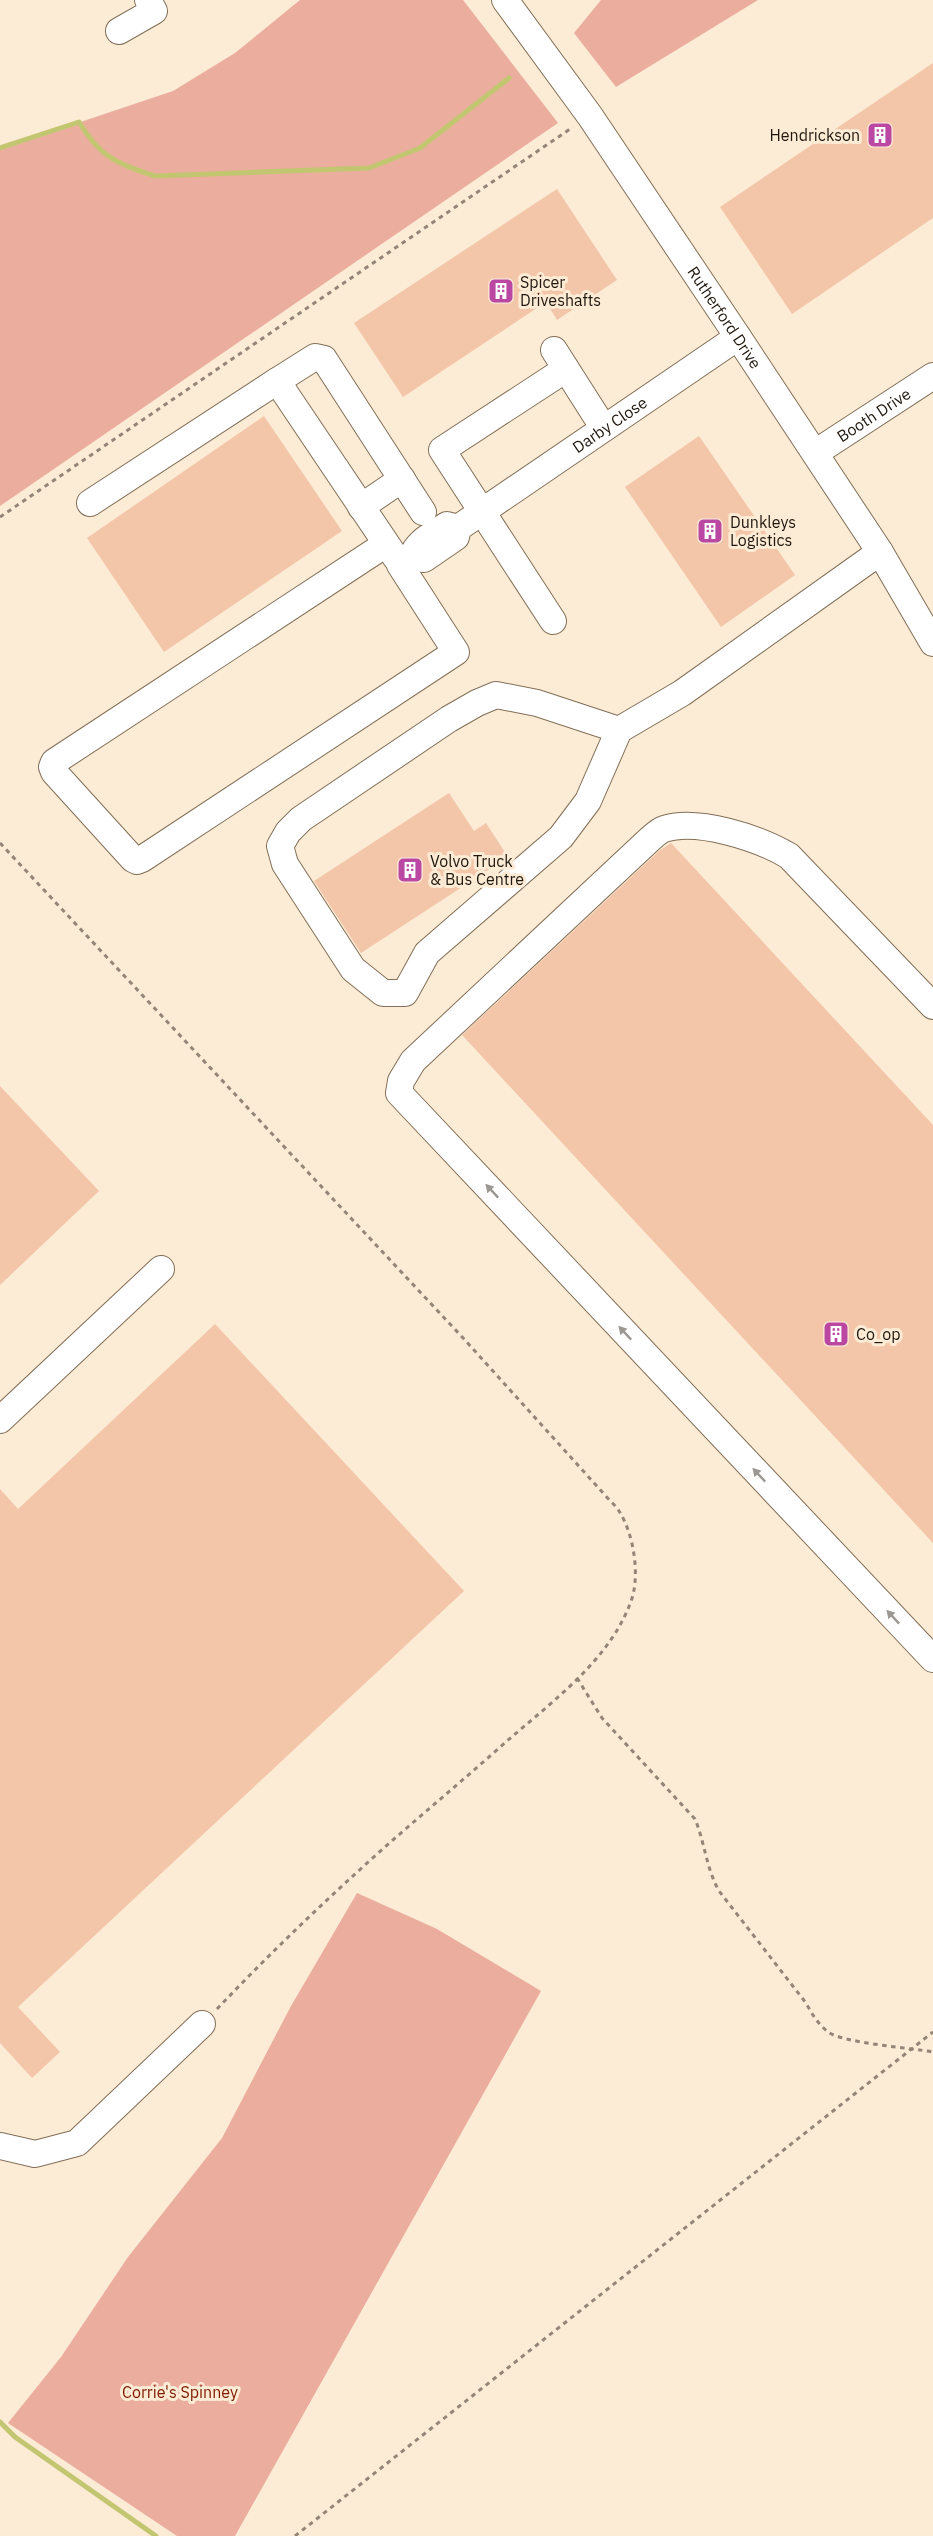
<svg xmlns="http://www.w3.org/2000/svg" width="933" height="2536" font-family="'IBM Plex Sans',sans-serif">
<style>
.green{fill:#ebae9e}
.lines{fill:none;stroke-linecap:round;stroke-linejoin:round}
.stream{stroke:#c2c670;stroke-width:5}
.building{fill:#f4c6a9}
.minor-casing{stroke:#826f57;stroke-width:28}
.path{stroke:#938677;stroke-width:3;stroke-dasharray:4.5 4.5;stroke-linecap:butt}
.minor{stroke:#fff;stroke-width:26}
.oneway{fill:#9b9793}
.labels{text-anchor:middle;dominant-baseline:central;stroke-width:6;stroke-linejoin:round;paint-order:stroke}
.poi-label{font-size:16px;fill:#20180f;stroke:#fcebd5;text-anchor:start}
.street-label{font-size:16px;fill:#20180f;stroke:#fcebd5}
.park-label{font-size:16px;fill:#7e1900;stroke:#fcebd5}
</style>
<rect width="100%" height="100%" fill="#fcebd5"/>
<g class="green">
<path d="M300,0H463L558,123L0,506V149L173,91L235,53Z"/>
<path d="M601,0H758L616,87L574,33Z"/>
<path d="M357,1893L437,1929L541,1991L235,2536H177L8,2423L61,2357L128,2257L222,2138L291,2006Z"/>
</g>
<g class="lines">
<g class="stream">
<path d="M0,148L79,122C100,157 117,164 155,176L369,168L420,148L509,78"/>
<path d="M0,2422L15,2437L156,2536"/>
</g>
</g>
<g class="building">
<path d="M933,63V218L792,314L720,207Z"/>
<path d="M557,189L617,280L557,320L546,302L403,397L354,323Z"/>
<path d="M264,416L342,531L164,652L87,538Z"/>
<path d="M699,436L795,575L721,627L625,487Z"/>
<path d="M449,793L474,831L486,823L508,857L361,953L314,881Z"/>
<path d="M671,843L933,1125V1543L462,1035L659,851Z"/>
<path d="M0,1086L99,1191L0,1285Z"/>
<path d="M215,1324L464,1591L18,2007L60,2052L32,2078L0,2043V1489L18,1509Z"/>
</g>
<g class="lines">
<g class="minor-casing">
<g id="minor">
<path id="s1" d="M505,0L590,116L738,337L880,552L933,643"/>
<path d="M119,31L154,11L148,0"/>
<path d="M554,350L603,427"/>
<path d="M277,381L315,357L324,359L423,512"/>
<path id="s2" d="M815,453L933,376"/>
<path d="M90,503L277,381L396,558"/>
<path d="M361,507L402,479"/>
<path id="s3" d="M458,528L447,525C432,535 417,541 411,558L424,559L456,537L458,528L738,337"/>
<path d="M386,544L54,762L52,767L54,772L133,859L137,861L142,859L456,652L400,565"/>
<path d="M553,621L442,450L566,369"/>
<path d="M619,730L537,703L496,695L477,703L449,719L301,819L288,832L280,846L285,864L353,969L383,993H405L427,953L561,837L588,801L619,730L682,693L880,552"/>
<path d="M933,1006L789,856C759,838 697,818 664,829C658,831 653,837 649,840L413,1061L401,1081L399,1093L933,1659"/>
<path d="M0,1420L161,1269"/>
<path d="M0,2146L35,2154L77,2143L202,2024"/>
</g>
</g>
<g class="path">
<path d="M0,517L573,127"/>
<path d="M0,843L464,1339L604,1494C609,1500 615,1505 619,1511C634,1534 641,1578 630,1604C608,1661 553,1701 507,1741C470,1774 432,1806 394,1839C333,1893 273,1950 217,2009"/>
<path d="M577,1678L602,1718L695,1819C705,1843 706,1868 719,1891L806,2003C812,2014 818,2024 828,2032C843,2043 911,2048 933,2052"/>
<path d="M295,2536L933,2032"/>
</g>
<use href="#minor" class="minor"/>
</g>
<defs><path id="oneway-solid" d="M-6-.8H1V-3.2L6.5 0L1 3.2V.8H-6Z" transform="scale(1.5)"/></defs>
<g class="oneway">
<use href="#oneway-solid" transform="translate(492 1191) rotate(-133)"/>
<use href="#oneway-solid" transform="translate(625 1333) rotate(-133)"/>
<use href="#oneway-solid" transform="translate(759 1475) rotate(-133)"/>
<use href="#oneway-solid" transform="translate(893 1617) rotate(-133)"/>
</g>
<defs>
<g id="building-square" transform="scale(1.35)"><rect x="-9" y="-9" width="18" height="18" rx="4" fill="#ba47a2" stroke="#fcebd5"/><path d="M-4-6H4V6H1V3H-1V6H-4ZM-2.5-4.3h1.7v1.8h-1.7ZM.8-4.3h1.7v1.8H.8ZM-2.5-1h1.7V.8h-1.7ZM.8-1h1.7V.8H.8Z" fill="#fff"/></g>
</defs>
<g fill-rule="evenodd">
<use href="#building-square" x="880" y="135"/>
<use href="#building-square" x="501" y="291"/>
<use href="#building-square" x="710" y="531"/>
<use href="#building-square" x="410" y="870"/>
<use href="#building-square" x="836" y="1334"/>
</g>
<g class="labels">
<g class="poi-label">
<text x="860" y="135" text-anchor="end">Hendrickson</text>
<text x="520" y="282">Spicer<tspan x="520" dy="18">Driveshafts</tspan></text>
<text x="730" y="522">Dunkleys<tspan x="730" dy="18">Logistics</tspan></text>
<text x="430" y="861">Volvo Truck<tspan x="430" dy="18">&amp; Bus Centre</tspan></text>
<text x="856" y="1334">Co_op</text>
</g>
<g class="street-label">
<text stroke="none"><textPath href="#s1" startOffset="386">Rutherford Drive</textPath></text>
<text stroke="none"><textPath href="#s2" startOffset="70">Booth Drive</textPath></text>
<text stroke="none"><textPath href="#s3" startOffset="306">Darby Close</textPath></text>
</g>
<g class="park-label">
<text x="180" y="2392">Corrie's Spinney</text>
</g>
</g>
</svg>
